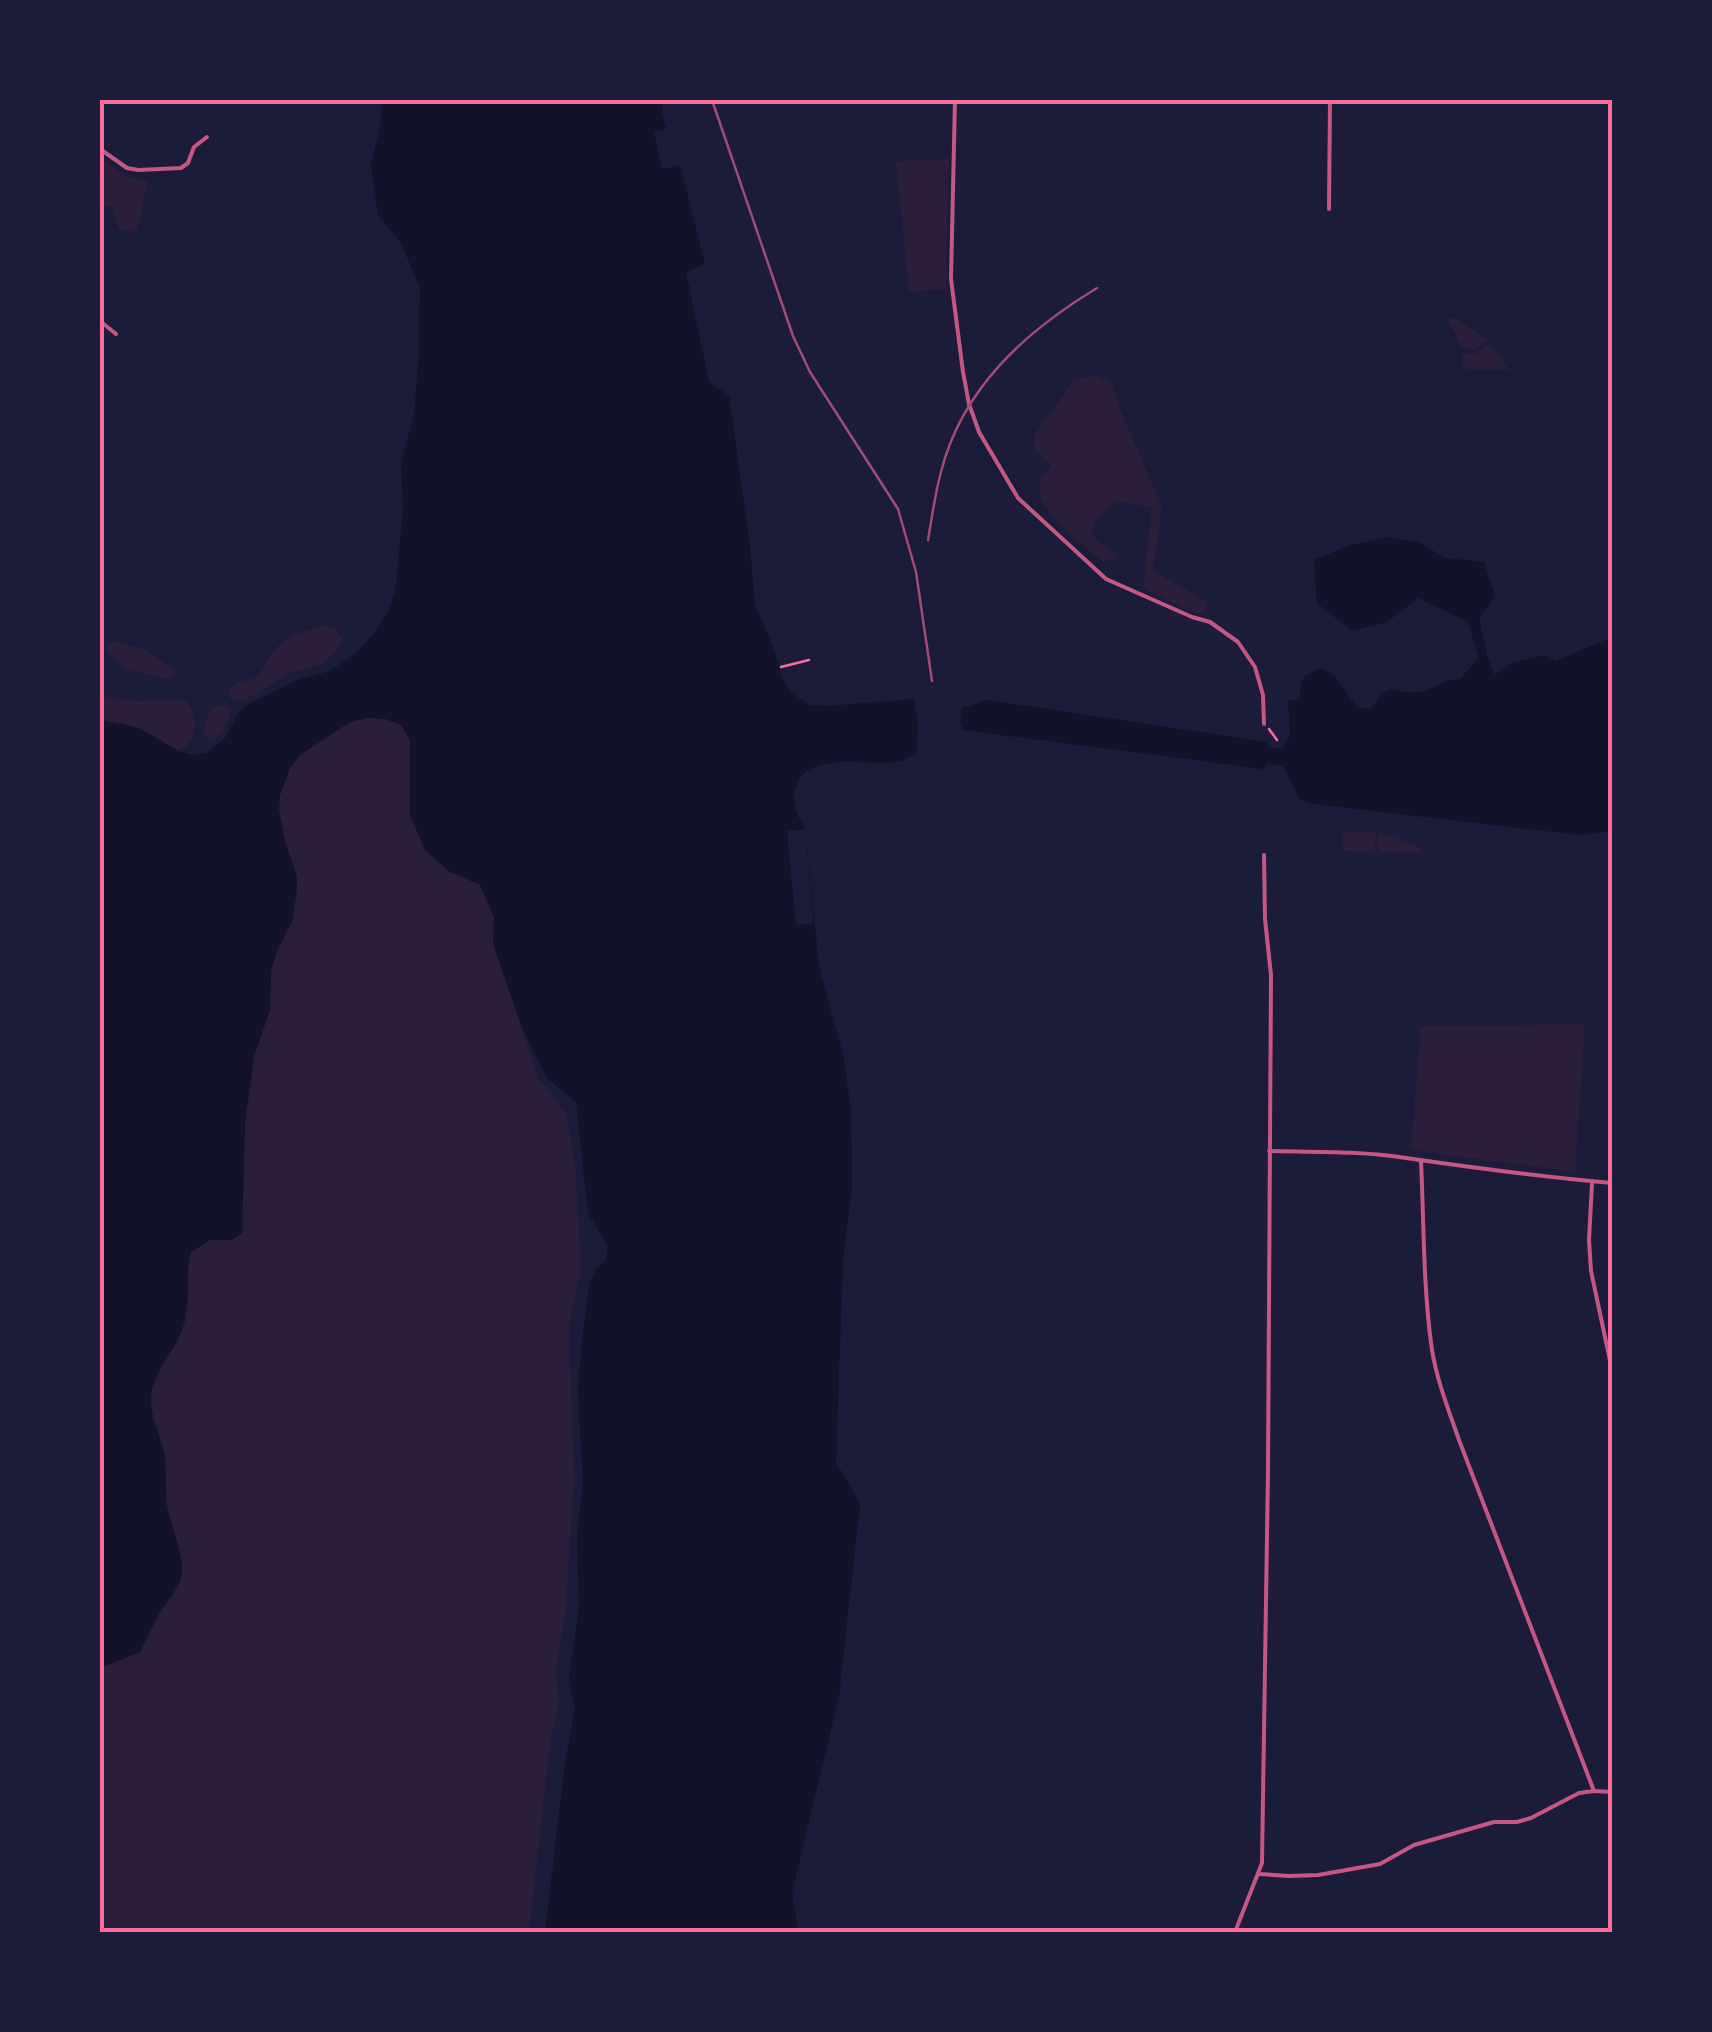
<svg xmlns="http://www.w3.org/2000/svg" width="1712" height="2032" font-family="Helvetica,sans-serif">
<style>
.green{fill:#2a1e3b}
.water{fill:#12122b}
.pier{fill:#1b1b3a}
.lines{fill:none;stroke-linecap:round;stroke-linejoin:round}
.path{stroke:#ff6b9d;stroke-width:2.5}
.minor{stroke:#c65784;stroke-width:4}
.rail{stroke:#a44b75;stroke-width:2.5}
.neatline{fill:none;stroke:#ff6b9d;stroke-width:4}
</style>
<rect width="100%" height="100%" fill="#1b1b3a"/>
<g class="green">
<path d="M100,159L129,177L148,181L137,232L119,229L112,208L100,204Z"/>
<path d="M949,159L946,289L909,292L896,161Z"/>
<path d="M1454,318L1464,323L1487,341L1474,349L1462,348L1448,319Z"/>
<path d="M1490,344L1509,370L1462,369V354H1474Z"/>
<path d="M1094,375L1111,382L1121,411L1162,506L1153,571L1207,601L1205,613H1194L1143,588L1152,507L1117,502L1097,518L1091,534L1118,558L1104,562C1086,548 1038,511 1039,487C1039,478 1045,472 1051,466L1035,449L1034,436L1074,379Z"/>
<path d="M325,626L334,628L343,638L335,652L322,664L293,672L243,701L229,698V691C239,678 244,683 256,676C263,672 265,663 270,656C281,638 304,629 325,626Z"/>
<path d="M113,641L146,650L176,672L171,679C149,675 115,671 106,648Z"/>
<path d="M100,694C128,706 157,698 186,701C199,716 199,743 178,751L154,736L126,724L100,720Z"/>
<path d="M217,705H225L230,709C229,723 224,734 211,740L206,737L203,731L209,712Z"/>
<path d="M368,718L385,719L401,725L410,740V815L450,872L480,884L494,917L493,944L539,1079L567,1114L576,1175L581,1269L569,1326L574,1479L566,1609L556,1670L558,1704L549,1753L529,1932H100V1668L140,1652L157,1617L167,1508L164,1482L165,1456L152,1418L151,1392L162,1365L179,1338L186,1319L189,1290L187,1268L191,1252L210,1240H232L242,1232L245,1123L254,1056L270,1010L271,971L297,876L285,842L279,810L280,795L290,768L299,755L350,722Z"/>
<path d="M1343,831L1376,832L1375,852L1343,851Z"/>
<path d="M1378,834L1390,835L1420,847V853L1378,852Z"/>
<path d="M1585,1024L1575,1172L1411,1150L1421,1026Z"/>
</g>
<g class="water">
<path d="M382,100H663L662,113L666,129L654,132L662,169L680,165L705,264L686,272L709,382L729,396L750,546L755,605L773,647L783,680L793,694L810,705L827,706L914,699L918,725L916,753C914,754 904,760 902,761C873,768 811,749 797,784C790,801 796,814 805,829L819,966L844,1058L851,1112L852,1186L843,1261L836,1462L860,1504L839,1696L792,1893L798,1932H545L565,1763L575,1708L569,1679L579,1606L577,1539L583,1482L578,1389L583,1330L590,1282L596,1269L606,1261L608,1246L588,1213L576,1102L546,1077L522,1027L493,944L494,917L480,885L450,872L425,850L410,815V740L401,725L385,719L368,718L350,722L300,755L290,768L280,795L279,810L285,842L297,876V889L293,919L277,951L271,971L270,1010L254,1056L245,1123L242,1233L232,1240H210L191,1252C184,1280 192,1308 180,1335C171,1356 152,1373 151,1397C150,1421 162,1435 165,1457C167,1474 164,1491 168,1510C172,1530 186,1558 181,1578C178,1589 167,1601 161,1611C153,1624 147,1638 140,1652L100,1668V720L140,728L178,751L193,755L207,753L225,738L237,715L245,706L300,679L330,671L357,652L375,632L389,610L396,587L403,507L401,463L414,414L419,353L420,288L401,243L378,215L371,165L381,122Z"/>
<path d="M1388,537L1419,542L1445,558L1484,562L1495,596L1479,619L1488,659L1495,675L1511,663L1546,655L1556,661L1612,637V831L1580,835L1314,804L1300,800L1283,766L1266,763L1264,769L963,730L960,719L962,708L987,700L1267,742L1268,747L1282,749L1290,736L1288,700H1300C1300,678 1301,676 1322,668L1334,675L1357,707L1371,709L1381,694L1392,689C1403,692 1415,695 1427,690C1443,685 1439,680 1460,679L1479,658L1468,622L1418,598L1387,622L1352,631L1317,603L1314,560L1348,546Z"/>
</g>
<path class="pier" d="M805,829L814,923L796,925L787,831Z"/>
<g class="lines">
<g class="path">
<path d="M781,667L809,660"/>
<path d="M1269,729L1277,740"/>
</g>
<g class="minor">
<path d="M955,100L951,279L963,372L969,404L979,432L1018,498L1106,579L1192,617L1210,622L1238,642L1255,667L1263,695L1264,724"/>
<path d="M100,149L127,168L138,170L181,168L188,163L194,147L207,137"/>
<path d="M1329,209L1330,100"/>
<path d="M100,321L116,334"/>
<path d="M1269,1151C1314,1152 1361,1151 1406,1158C1475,1168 1543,1177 1612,1183"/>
<path d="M1421,1161C1424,1223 1423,1288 1432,1350C1437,1381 1449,1411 1459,1440L1594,1791"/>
<path d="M1592,1183L1589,1240L1591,1271L1612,1370"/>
<path d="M1259,1874L1289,1876L1318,1875L1380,1864L1414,1845L1494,1822H1517L1531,1818L1579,1793L1594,1791L1612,1792"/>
<path d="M1235,1932L1262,1863L1268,1470L1271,975L1265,919L1264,855"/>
</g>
<g class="rail">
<path d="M712,100L793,336L810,372L898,509L916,572L932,681"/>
<path d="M928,540C932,517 935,494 941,472C962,388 1026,331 1097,288"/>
</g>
</g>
<rect width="1712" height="2032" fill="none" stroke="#1b1b3a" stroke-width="205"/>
<rect x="102" y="102" width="1508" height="1828" class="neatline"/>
</svg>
